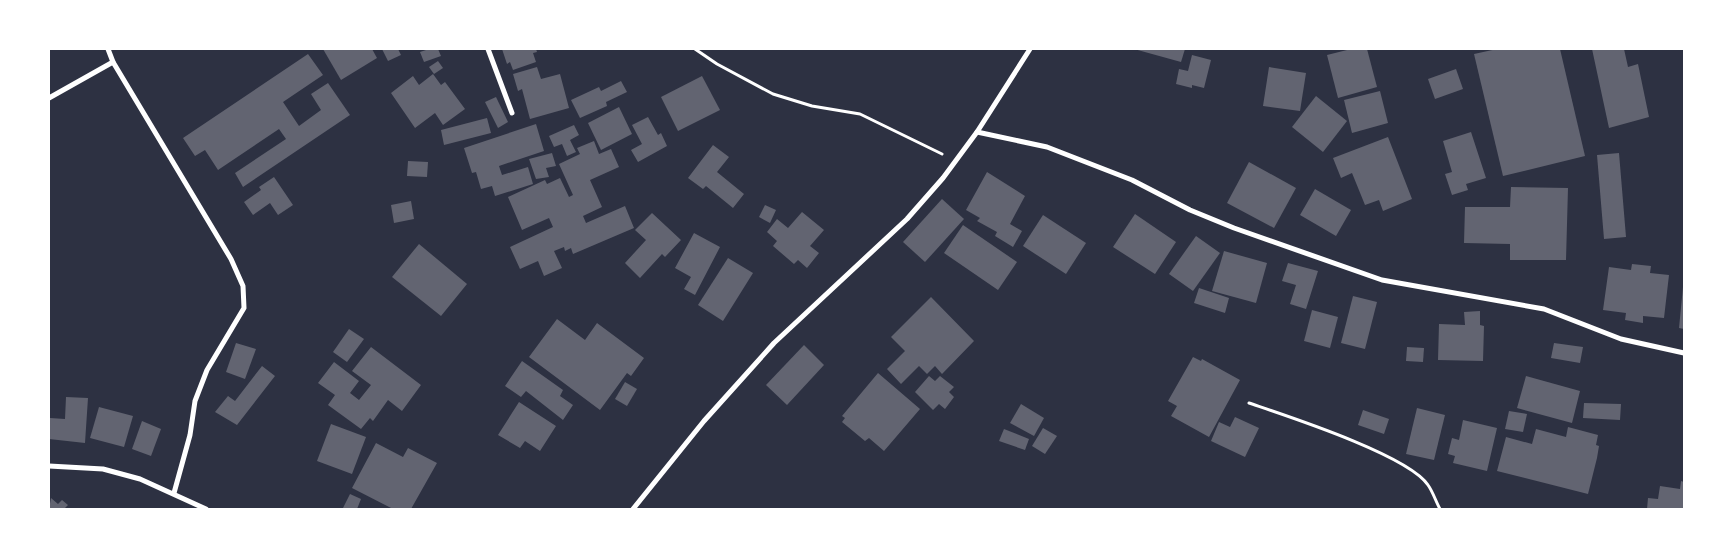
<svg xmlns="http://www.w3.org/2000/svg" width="1733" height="558" font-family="Figtree,sans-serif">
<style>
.building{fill:#626471}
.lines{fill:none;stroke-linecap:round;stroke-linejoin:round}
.path{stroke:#fff;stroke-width:3}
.minor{stroke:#fff;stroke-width:5}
</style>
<rect width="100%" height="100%" fill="#2d3142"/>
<g class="building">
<path d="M323,49H372L377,58L341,80Z"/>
<path d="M382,49H398L401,55L388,61Z"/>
<path d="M429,49H438L441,56L424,62L420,52Z"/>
<path d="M502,49H536L537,52L533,53L536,62L513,70L510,62L507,64Z"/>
<path d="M1134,49H1185L1181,62Z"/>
<path d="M1351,49H1367L1377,87L1338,98L1327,55Z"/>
<path d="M1497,49H1560L1585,156L1503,176L1474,54Z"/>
<path d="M1592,49H1624L1628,67L1638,64L1649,117L1609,128Z"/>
<path d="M308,54L323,75L283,102L299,126L321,110L311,94L328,83L350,115L243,187L235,173L286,139L279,129L218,170L205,150L195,156L183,138Z"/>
<path d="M1192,55L1211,60L1204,88L1192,85V88L1176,84L1179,69L1188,71Z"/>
<path d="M438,61L443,68L434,74L429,67Z"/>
<path d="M537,67L541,79L560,74L569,108L530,119L522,89L518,91L513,74Z"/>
<path d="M1269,67L1306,73L1300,111L1263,106Z"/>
<path d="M1456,69L1463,89L1435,99L1428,79Z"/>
<path d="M433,74L441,85L445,82L465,109L443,125L435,113L415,128L391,93L413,76L419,85Z"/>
<path d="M702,76L720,110L678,131L661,97Z"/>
<path d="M621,81L627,92L606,102L607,106L580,118L571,100L599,87L601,91Z"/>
<path d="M1380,91L1388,123L1352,133L1344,100Z"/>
<path d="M1316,96L1347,121L1323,152L1292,127Z"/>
<path d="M496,97L508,122L498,128L485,102Z"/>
<path d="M619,107L632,134L601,150L588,123Z"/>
<path d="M648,117L658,135L661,133L667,146L638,162L631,150L642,144L632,125Z"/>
<path d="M487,118L491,133L444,145L441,130Z"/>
<path d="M536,124L544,151L499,166L502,175L528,167L533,184L495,196L492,186L481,189L476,172L472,173L464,148Z"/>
<path d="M574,125L579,135L570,140L576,152L567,156L562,144L554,147L549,136Z"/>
<path d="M1471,132L1486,178L1466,184L1468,190L1452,195L1445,174L1452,172L1443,141Z"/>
<path d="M1388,137L1412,199L1383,211L1379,200L1365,205L1352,173L1341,178L1333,158Z"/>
<path d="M594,141L599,154L611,149L619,167L590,180L602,207L583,216L586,223L625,206L634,228L573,254L571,248L565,251L564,247L554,251L562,268L544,276L538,261L520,269L510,247L553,227L549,218L522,230L508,197L545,180L547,184L560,178L569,197L573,195L559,164L580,154L577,148Z"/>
<path d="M713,145L729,157L717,172L744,194L733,208L706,186L703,189L688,178Z"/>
<path d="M552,153L556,166L546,168L549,177L536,179L529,159Z"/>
<path d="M1619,153L1626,237L1604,239L1597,155Z"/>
<path d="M408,161L428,162L427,177L407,176Z"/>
<path d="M1249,162L1296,188L1274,228L1227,203Z"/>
<path d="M987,172L1025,196L1010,224L1022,231L1013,247L995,236L997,232L977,221L980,218L966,210Z"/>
<path d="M274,177L293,205L278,215L270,203L253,215L244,202L261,190L259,187Z"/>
<path d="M1511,187L1568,188L1566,260H1510V244L1464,243L1465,207H1510Z"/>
<path d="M1315,189L1351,210L1336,236L1300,215Z"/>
<path d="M942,199L964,219L925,262L903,242Z"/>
<path d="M411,201L414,219L394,223L391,205Z"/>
<path d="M765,205L776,210L770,223L759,217Z"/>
<path d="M802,212L824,230L810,246L819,253L807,268L798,260L794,264L773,246L777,241L767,232L777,219L788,228Z"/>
<path d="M652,213L681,240L665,257L662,254L640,278L625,263L646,240L635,230Z"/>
<path d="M1135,214L1176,242L1155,274L1113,247Z"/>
<path d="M1043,215L1086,243L1066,274L1023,246Z"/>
<path d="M963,225L1017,262L998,290L944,253Z"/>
<path d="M694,233L720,247L695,295L684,289L691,277L675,268Z"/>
<path d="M1196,236L1220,253L1193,291L1169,274Z"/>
<path d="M419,244L467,284L441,316L392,277Z"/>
<path d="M1224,251L1267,263L1256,303L1212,291Z"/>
<path d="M728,258L753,273L723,321L698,305Z"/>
<path d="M1288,263L1318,271L1306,309L1290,304L1296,285L1282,281Z"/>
<path d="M1632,264L1651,266L1650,273L1669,275L1664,318L1643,316V323L1625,320L1626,313L1603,310L1609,267L1631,270Z"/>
<path d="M1683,287H1684V329L1679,328Z"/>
<path d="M1199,288L1229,298L1225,313L1194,303Z"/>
<path d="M1353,296L1377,302L1365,349L1341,343Z"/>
<path d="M931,297L974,341L942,374L935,366L927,374L919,366L901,384L887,369L905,351L891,337Z"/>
<path d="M1312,310L1338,317L1330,348L1304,341Z"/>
<path d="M1480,311V325L1484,326L1483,361L1438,360L1439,324L1465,325L1464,312Z"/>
<path d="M557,319L585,340L597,323L644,358L631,376L627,373L600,410L529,357Z"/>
<path d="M349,329L364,339L347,362L333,352Z"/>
<path d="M236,343L256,349L245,379L226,372Z"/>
<path d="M1554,343L1583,347L1580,363L1551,358Z"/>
<path d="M804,345L824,365L787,405L766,385Z"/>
<path d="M371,347L421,385L402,411L388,400L373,421L370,418L361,429L328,405L335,395L318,383L334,362L359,381L350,393L359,400L371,385L352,371Z"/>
<path d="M1407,347L1424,348L1423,362L1406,361Z"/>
<path d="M1193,357L1201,361L1202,359L1240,380L1209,437L1171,416L1177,406L1168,401Z"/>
<path d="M522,361L563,390L560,396L573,405L563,420L526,391L521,397L505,386Z"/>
<path d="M262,366L275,376L237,425L215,412L228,396L235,401Z"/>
<path d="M878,373L920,409L884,451L869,438L865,441L842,422L845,418L842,416Z"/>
<path d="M929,376L935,381L940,376L954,387L949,392L954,397L945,409L939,404L933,410L915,392Z"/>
<path d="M1526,376L1580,391L1572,423L1517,408Z"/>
<path d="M625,382L637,389L627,406L615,399Z"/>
<path d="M66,397L88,398L85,443L49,439L50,418L65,419Z"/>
<path d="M519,402L556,426L540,451L525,441L520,448L498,435Z"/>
<path d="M1584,403L1621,404L1620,420L1583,418Z"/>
<path d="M1021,404L1044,418L1034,436L1010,423Z"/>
<path d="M99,407L133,416L124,447L90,438Z"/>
<path d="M1417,408L1445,415L1434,460L1406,454Z"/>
<path d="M1363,410L1389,419L1384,434L1358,425Z"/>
<path d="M1509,411L1527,414L1523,432L1505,429Z"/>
<path d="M1235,417L1259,428L1245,457L1211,441L1219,422L1230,427Z"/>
<path d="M1463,420L1497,428L1487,471L1453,463L1455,456L1448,454L1452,438L1459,440Z"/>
<path d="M142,421L161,429L151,456L132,449Z"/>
<path d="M331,424L366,437L352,474L317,461Z"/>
<path d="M1568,427L1598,435L1596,445L1599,446L1597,458L1588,494L1497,471L1506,437L1532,444L1536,429L1566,437Z"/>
<path d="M1043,428L1057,436L1045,454L1032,446Z"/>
<path d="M1004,429L1029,439L1025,450L999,441Z"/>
<path d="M376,443L403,457L408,448L437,463L411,509H393L352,488Z"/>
<path d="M1681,481L1684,482V509H1647L1648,498L1658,499L1660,486L1680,489Z"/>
<path d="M350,494L361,499L357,509L343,508Z"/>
<path d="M51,498L58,504L62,500L68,505L64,509H49Z"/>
</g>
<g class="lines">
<g class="path">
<path d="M695,49L717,64L773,94L812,106L860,114L942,154"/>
<path d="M1249,403C1287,416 1408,455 1428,485C1433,492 1436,502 1440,509"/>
</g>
<g class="minor">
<path d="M108,49L113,62L231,259L243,286L244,308L207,370L195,401L190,435L174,493"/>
<path d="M488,49L512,113"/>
<path d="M49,98L113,62"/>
<path d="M977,132L1047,147L1132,180L1190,210L1234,228L1382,280L1544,309L1621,339L1684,353"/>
<path d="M49,466L103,469L140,479L206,509"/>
<path d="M633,509L704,421L774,343L907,219L943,178L977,132L1030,49"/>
</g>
</g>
<rect width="1733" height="558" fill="none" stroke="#ffffff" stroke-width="100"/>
</svg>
